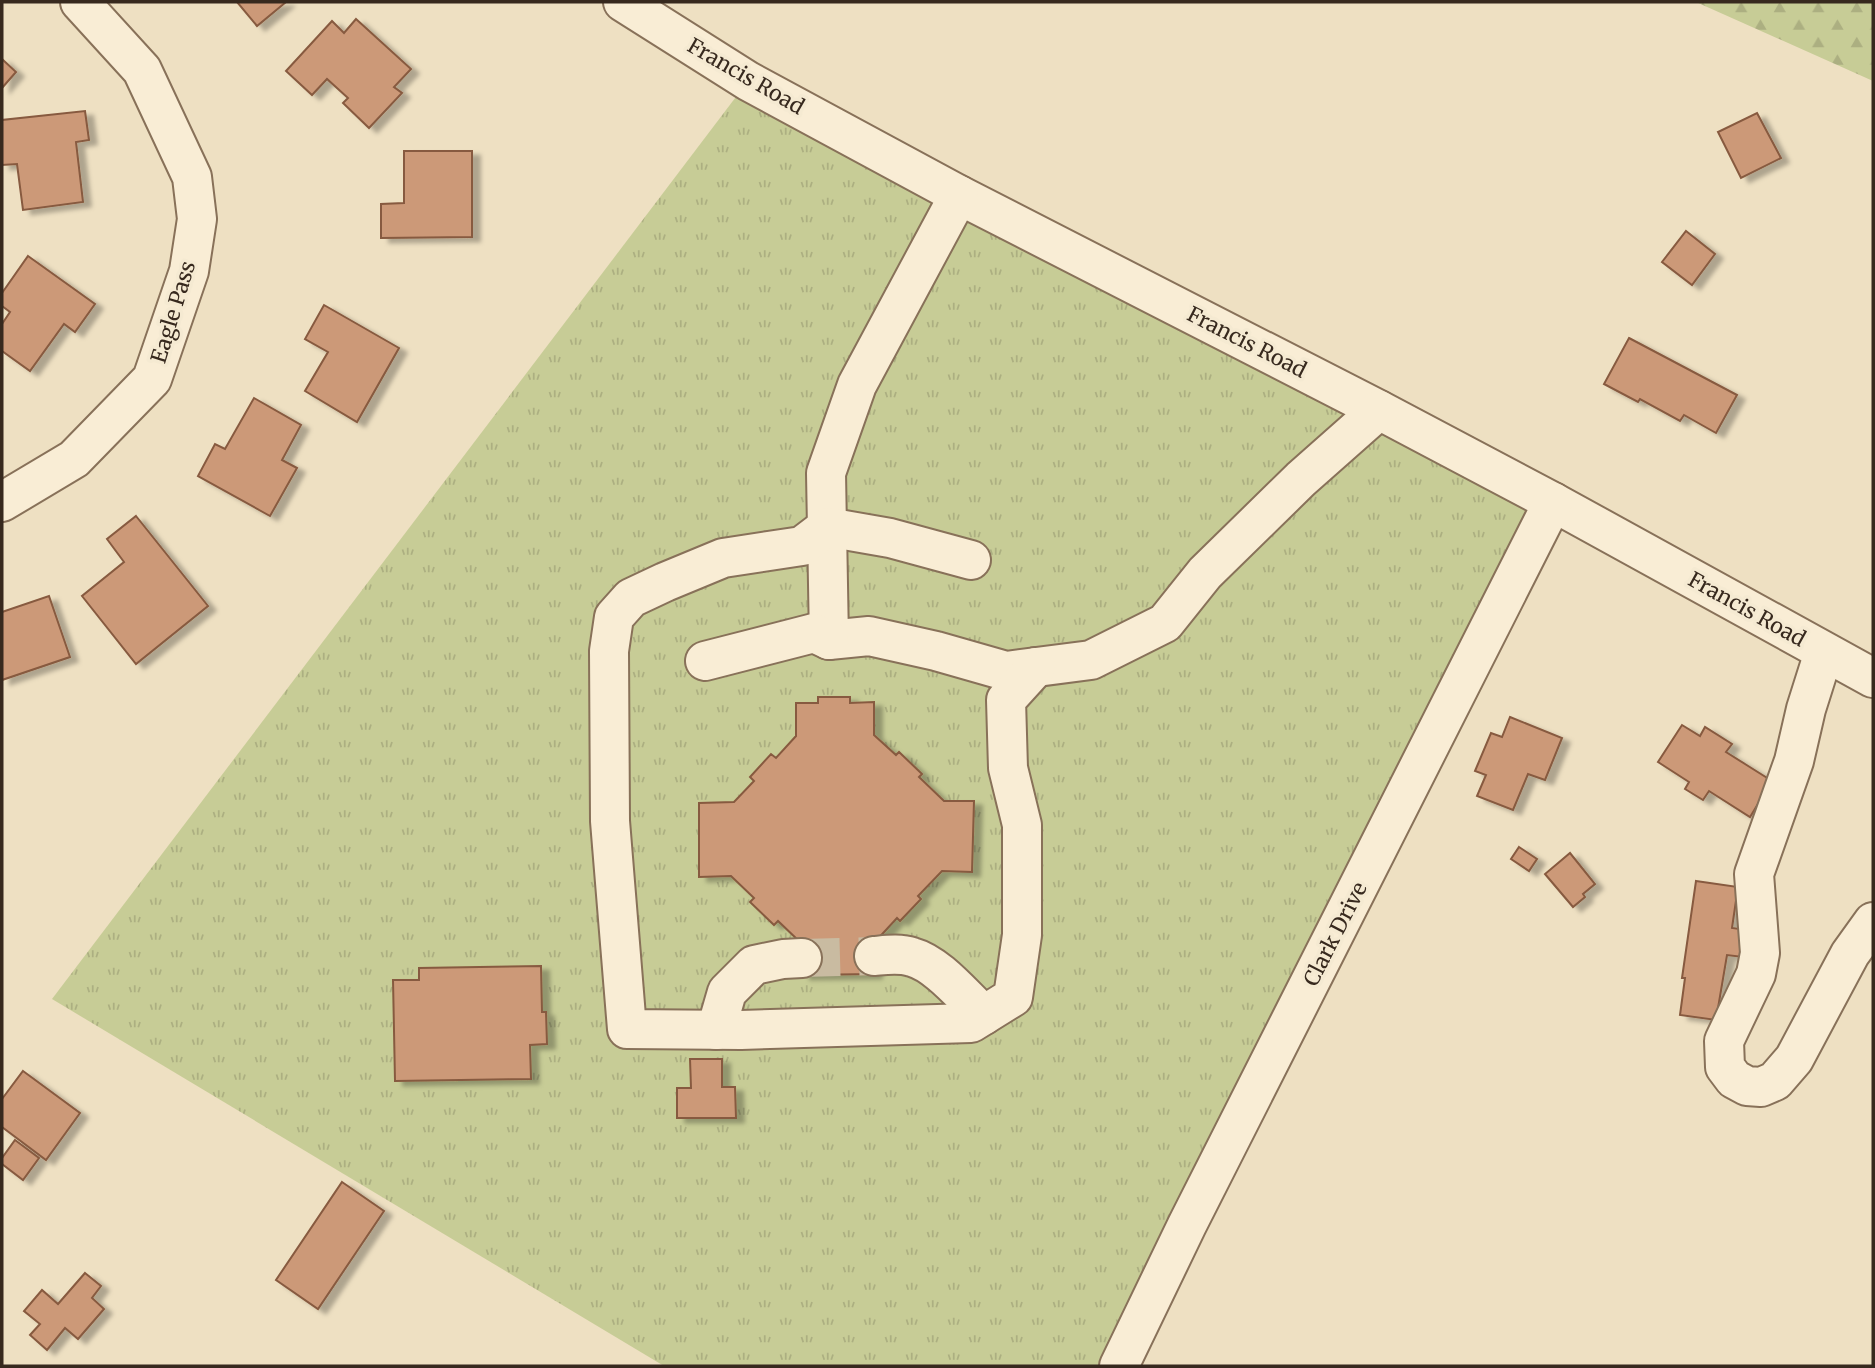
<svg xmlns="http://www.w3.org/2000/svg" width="1875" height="1368" font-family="Merriweather,serif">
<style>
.forest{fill:url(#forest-firs)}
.park{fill:url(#park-tufts)}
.building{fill:#cc9978;stroke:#875a3f;stroke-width:2;filter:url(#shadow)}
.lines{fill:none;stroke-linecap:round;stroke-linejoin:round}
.minor-tunnel{stroke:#c9bba1;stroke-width:38;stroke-dasharray:38 19;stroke-linecap:butt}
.minor-casing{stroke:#887159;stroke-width:42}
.minor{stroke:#f9edd5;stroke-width:38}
.labels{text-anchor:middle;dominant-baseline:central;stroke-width:7;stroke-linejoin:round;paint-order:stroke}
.street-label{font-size:21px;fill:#37291e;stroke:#f5ead2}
</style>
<defs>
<pattern id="forest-firs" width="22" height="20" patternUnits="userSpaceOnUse" patternTransform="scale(1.75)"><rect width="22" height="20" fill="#c7cc96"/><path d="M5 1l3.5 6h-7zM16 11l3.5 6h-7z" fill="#acaf81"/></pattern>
<pattern id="park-tufts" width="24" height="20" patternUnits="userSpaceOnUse" patternTransform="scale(1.75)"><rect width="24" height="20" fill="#c7cc96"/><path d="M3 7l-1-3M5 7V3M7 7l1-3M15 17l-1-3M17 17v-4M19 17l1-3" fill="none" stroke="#acaf81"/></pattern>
<filter id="shadow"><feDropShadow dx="8" dy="4.5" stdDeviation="2" flood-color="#0004"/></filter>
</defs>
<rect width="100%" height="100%" fill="#eee0c2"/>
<path class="forest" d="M1696,2H1873V81Z"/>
<path class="park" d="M748,81L1553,502L1098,1366H664L52,999Z"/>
<g class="building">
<path d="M237,2H286L257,26Z"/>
<path d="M356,19L411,69L394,87L402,93L369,128L343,103L348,98L327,79L312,95L286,71L332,21L344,33Z"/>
<path d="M2,59L16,72L2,88Z"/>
<path d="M85,111L89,140L76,142L83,202L23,210L17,164L2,165V120Z"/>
<path d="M1757,113L1781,158L1741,178L1718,132Z"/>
<path d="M404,151H472V237L381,238V204L404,203Z"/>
<path d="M1686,231L1715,254L1692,285L1662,262Z"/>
<path d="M28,256L95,304L75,332L64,324L30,371L2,351V324L10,312L2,306V293Z"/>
<path d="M324,305L399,348L357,422L305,391L328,352L305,339Z"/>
<path d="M1629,338L1737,395L1716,433L1684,415L1680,421L1640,399L1638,402L1604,384Z"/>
<path d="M254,398L301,425L282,460L297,468L270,516L198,476L215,444L225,449Z"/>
<path d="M136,516L208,606L136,664L82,596L124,562L107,539Z"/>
<path d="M49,596L70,657L2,680V612Z"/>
<path d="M818,697H850V703L874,702V735L896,755L899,752L922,774L919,777L944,801H974L972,872L942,871L918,896L921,899L900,921L897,918L874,943V974L802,975L801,943L778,921L774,925L750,902L754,898L731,876L699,877V803L734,802L754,781L750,777L771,754L776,758L796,736V703H818Z"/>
<path d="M1510,717L1562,738L1545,780L1528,774L1513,810L1477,796L1486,775L1475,771L1491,733L1502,737Z"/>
<path d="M1682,725L1700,736L1705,727L1732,744L1726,752L1772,781L1750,817L1709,791L1703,800L1685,789L1689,782L1658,762Z"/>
<path d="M1519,847L1537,859L1529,871L1511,859Z"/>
<path d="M1570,853L1595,884L1583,894L1585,897L1573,907L1545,874Z"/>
<path d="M1696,881L1738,887L1732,928L1747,930L1743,957L1727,955L1716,1020L1680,1015L1685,978H1682Z"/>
<path d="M541,966L542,1012H546L547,1044L530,1045L531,1079L395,1081L393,980H419V968Z"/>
<path d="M690,1059H722V1087H735L736,1118H677V1088H691Z"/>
<path d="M23,1071L80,1113L46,1160L2,1127V1099Z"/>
<path d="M15,1140L39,1158L23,1180L2,1164V1158Z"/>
<path d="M342,1182L384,1211L318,1309L276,1280Z"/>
<path d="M85,1273L101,1286L92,1298L104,1309L78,1339L65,1328L47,1350L30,1335L40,1324L24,1311L42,1290L58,1304Z"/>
</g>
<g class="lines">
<path class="minor-tunnel" d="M802,958L874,956"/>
<g class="minor-casing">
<g id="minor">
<path d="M623,2L748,81L959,195L1379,410L1553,502L1873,678"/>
<path d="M959,195L857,385L826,473L829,640L869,636L936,651L1006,671L1091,660L1165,623L1205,573L1301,479L1379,410"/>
<path d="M2,502L74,459L152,379L189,271L197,219L192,177L142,70L80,2"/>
<path d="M971,560L890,538L827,527L802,546L723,558L665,582L631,598L614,617L609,651L610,821L627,1029L741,1030L971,1023L1013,997L1022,935V825L1008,768L1006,700L1036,667"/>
<path d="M1824,652L1806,709L1794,761L1754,874L1760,953L1756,974L1724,1041L1725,1067L1734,1079L1747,1086L1761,1087L1775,1081L1794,1059L1850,954L1873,922"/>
<path d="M705,661L814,633L829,640"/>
<path d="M874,956C886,955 900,953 912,957C938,964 964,997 984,1015"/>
<path d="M716,1030L727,992L754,965L783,959L802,958"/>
<path d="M1119,1366L1187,1225L1553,502"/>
</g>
</g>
<use href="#minor" class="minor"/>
</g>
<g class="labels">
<g class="street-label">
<text transform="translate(746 76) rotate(30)">Francis Road</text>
<text transform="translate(173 312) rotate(-73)">Eagle Pass</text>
<text transform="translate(1247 342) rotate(27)">Francis Road</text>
<text transform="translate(1747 609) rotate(29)">Francis Road</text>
<text transform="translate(1335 934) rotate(-63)">Clark Drive</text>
</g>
</g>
<rect width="1875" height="1368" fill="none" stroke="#37291e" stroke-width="7"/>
</svg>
